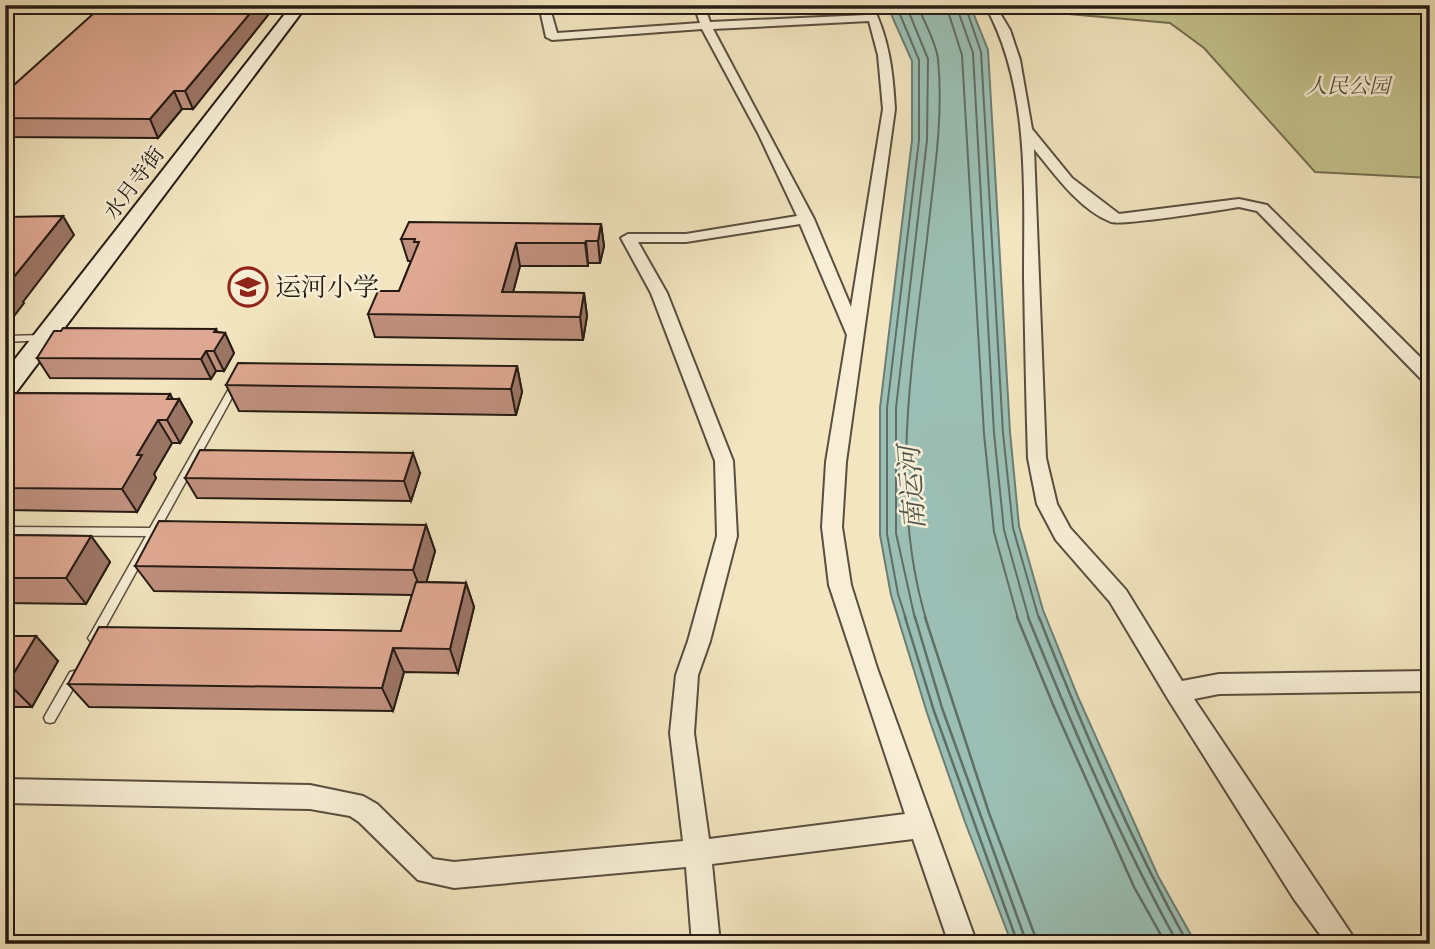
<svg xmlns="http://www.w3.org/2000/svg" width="1435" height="949" font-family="Alegreya,'Noto Serif SC',serif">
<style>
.green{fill:#c3c28c;stroke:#746f50;stroke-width:2}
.water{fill:#9bbfb4;stroke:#6c7e74;stroke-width:2}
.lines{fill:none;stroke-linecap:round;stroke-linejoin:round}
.shore-far1{stroke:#606e64;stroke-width:2}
.shore{stroke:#606e64;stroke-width:2.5}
.lane-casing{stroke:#594e3f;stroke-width:3}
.street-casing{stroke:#594e3f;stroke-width:4}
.secondary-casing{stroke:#261c14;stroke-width:4}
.lane{fill:#f7eed5;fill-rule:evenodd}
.street{fill:#f7eed5;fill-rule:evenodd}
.secondary{fill:#f7eed5;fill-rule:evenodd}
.wall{fill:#c0907e;stroke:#261c14;stroke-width:2}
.shaded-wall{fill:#9c7666;stroke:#261c14;stroke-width:2}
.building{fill:#dfa892;stroke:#261c14;stroke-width:2}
.labels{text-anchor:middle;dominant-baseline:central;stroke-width:5;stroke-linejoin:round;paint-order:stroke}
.far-park-label{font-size:21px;font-style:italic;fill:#554e38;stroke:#f7eed5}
.far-street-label{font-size:21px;fill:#261c14;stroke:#f7eed5}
.poi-label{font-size:26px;fill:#261c14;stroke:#f7eed5;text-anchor:start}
.water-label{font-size:28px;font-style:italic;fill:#4f554c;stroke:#f7eed5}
</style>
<rect width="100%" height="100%" fill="#f2e5bf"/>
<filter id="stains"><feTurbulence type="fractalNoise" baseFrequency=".00286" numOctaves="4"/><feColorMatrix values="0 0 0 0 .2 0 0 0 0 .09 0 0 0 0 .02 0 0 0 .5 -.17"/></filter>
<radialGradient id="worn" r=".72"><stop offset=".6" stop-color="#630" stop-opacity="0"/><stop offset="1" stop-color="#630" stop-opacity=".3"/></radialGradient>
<path class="green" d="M1060,5H1430V178L1315,172L1204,48L1170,23L1058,13Z"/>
<path class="water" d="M887,5H970L988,50L1010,432L1019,526L1043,610L1078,697L1158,876L1196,944H1012L965,822L927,713L891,595L880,535V408L912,140V61Z"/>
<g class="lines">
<g class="shore-far1">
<path d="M896,5L919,60V140L887,408V534L898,594L906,619"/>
<path d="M906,5L928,59L927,140L896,408V533L915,619"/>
<path d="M917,5C924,21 936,42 938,59C944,119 933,181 927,239C912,365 889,495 926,619"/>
<path d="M946,5L962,55L984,434L994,532L1018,619"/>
<path d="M956,5L973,53L994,433L1004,530L1029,619"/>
<path d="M965,5L981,52L1003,433L1013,528L1039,619"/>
</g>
<g class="shore">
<path d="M905,617L934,711L1018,944"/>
<path d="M915,617L942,708L1027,944"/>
<path d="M925,617L989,813L1038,944"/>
<path d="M1017,617L1054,707L1134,887L1166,944"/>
<path d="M1028,617C1073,728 1120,839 1178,944"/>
<path d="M1039,617C1083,729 1130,839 1188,944"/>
</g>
<g class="lane-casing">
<g id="lane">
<path d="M44,335L47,336L48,338L47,340L5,342V336Z"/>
<path d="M235,382L239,385L98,641L94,643L90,641L88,638L90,635L146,536L5,535V527L150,528L231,385Z"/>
<path d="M74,671L78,672L80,676L78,680L54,722L50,723L46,722L44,718L46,714L70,672Z"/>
</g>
</g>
<g class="street-casing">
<g id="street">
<path d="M539,5H549L557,33L700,23L694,5H704L710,22L867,15L862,5H872C889,38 893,72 895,109L846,462L842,527L851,585L877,668L977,944H949L913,839L712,864L720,944H692L686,867L454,888L418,880L359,822L350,816L310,809L5,803V779L310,785L363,796L377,804L433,859L454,862L683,841L670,733L676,675L688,641L717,536L715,461L651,293L621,238L628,234H686L797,216L758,133L702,29L552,40L546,37ZM869,21L878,55L883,109L851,307L814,219L713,29ZM800,224L847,335L826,462L822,527L829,585L905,814L709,839L694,733L698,675L710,641L737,536L733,461L667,293L638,242H686Z"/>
<path d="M985,5H995L1010,30L1020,60L1032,129L1072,178L1119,214L1239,199L1267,205L1430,367V384L1424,382L1257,211L1239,207C1221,210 1121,226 1111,222C1079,209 1055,175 1034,149L1046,458L1057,504L1070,528L1126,590L1182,681L1219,674L1430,671V691L1219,694L1194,699L1358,944H1327L1294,899L1168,699L1110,602L1056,540L1037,504L1028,458C1026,398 1025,337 1024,277C1024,187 1030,86 985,5Z"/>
</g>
</g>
<g class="secondary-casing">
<path id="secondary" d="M292,5H307L14,395L5,397V372Z"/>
</g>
<use href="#lane" class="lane"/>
<use href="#street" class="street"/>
<use href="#secondary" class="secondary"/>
</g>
<g class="wall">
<path d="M5,5H38L36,7L5,8Z"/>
<path d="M276,5L193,109H182L158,138L5,137V93Z"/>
<path d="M601,224L604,246L600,263H588V266H520L513,292L584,293L587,316L583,340L375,337L368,314L399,291L411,261H408L401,239Z"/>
<path d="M218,332L225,333L234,353L224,371H216L211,379L50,378L37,358Z"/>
<path d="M517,366L522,392L516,415L239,411L226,385Z"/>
<path d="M5,393L170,394L172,399H179L192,422L180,443H172L154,474L156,478L137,512L5,510Z"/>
<path d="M420,473L411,501L197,498L185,478Z"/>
<path d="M426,525L435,551L426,582L466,583L474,607L458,673L404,672L393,711L89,707L68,684L401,631L412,595L154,591L135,566Z"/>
<path d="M5,535L91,536L110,562L86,604L5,603Z"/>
<path d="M5,636L58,661L32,707H5Z"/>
</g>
<g class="shaded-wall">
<path d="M257,5H276L193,109L185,91Z"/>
<path d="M174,91L182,109L158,138L150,119Z"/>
<path d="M63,216L74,235L23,302L24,303L5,328V291L9,283Z"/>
<path d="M601,224L604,246L600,263L598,241Z"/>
<path d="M586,241L588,263V266L585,243Z"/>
<path d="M516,243L520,266L507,315L502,292Z"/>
<path d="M584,293L587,316L583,340L580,317Z"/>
<path d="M216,329L221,339L225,333L234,353L224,371L214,351V332Z"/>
<path d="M206,351L216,371L211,379L201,359Z"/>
<path d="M517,366L522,392L516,415L511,389Z"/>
<path d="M170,394L176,405L179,399L192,422L180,443L167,420V399Z"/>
<path d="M158,420L172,443L154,474L156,478L137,512L122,489L137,455Z"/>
<path d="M413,453L420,473L411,501L404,481Z"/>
<path d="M426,525L435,551L423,595L413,570Z"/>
<path d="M91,536L110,562L86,604L66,578Z"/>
<path d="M466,583L474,607L458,673L450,649Z"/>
<path d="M36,636L58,661L32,707L8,683Z"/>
<path d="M393,648L404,672L393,711L382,688Z"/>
</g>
<g class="building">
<path d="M103,5H257L185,91H174L150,119L5,118V93Z"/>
<path d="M63,216L9,283H11L5,291V217Z"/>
<path d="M409,222L601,224L598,241H586L585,243H516L502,292L584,293L580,317L368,314L378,291H399L419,242H414L415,239H401Z"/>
<path d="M63,328L216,329L214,332L225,333L214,351H206L201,359L37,358L54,331H61Z"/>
<path d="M238,363L517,366L511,389L226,385Z"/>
<path d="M5,393L170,394L167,399H179L167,420H158L137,455H142L122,489L5,488Z"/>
<path d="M200,450L413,453L404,481L185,478Z"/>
<path d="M159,521L426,525L413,570L135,566Z"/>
<path d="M5,535L91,536L66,578H5Z"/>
<path d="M416,582L466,583L450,649L393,648L382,688L68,684L99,627L401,631Z"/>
<path d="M5,636H36L8,683H5Z"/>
</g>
<defs>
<g id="school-ring" transform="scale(2.0125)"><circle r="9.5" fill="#f7eed5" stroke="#8f2418" stroke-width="1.5"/><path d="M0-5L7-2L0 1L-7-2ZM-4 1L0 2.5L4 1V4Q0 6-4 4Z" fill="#8f2418"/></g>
</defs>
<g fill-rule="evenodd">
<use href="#school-ring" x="248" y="287"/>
</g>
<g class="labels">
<g class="far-park-label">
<text x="1348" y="86">人民公园</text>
</g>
<g class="far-street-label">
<text transform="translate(134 183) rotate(-53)">水月寺街</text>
</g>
<g class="poi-label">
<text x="275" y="287">运河小学</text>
</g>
<g class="water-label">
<text transform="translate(912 488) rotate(-94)">南运河</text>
</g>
</g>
<rect width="1435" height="949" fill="none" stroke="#f2e5bf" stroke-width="28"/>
<rect x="7" y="7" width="1421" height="935" fill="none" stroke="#261c14" stroke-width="3.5"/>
<rect x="14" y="14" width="1407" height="921" fill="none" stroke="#261c14" stroke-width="2"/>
<rect width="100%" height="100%" filter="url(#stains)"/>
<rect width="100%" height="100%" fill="url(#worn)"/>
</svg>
